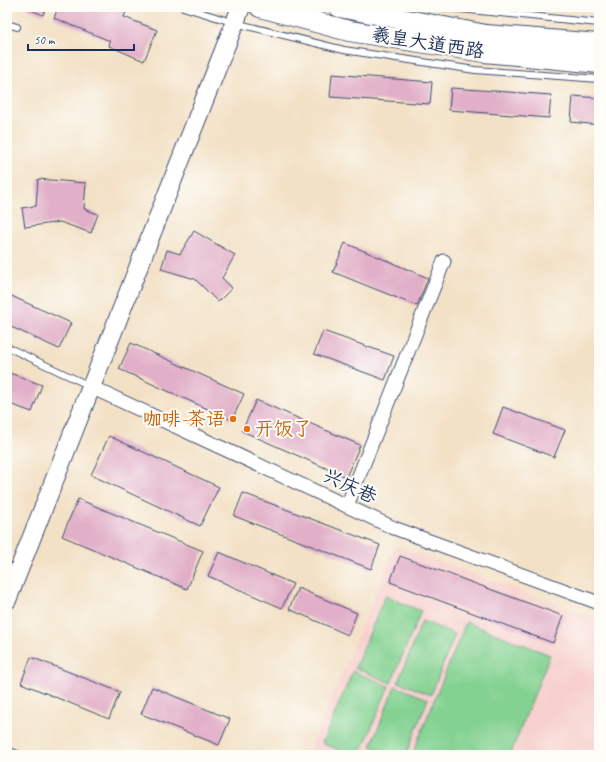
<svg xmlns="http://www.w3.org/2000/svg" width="606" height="762" font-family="Caveat,'LXGW WenKai TC',sans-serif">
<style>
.built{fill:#f7d0cd}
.green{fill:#84d292;stroke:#508078}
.building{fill:#e1afc8}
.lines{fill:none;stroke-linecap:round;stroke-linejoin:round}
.service-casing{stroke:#3b4a6e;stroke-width:8}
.minor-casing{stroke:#3b4a6e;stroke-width:15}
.secondary-casing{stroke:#3b4a6e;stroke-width:20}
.primary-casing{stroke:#3b4a6e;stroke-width:22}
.service{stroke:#fff;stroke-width:6}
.minor{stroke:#fff;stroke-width:13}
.secondary{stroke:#fff;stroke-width:18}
.primary{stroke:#fff;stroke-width:20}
.food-dot{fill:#e8710a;stroke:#fdfcf7;stroke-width:1.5}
.labels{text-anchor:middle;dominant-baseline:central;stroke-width:4;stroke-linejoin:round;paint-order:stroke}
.street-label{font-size:19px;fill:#1b2f5e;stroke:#fdfcf7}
.food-label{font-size:19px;fill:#c56008;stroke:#fdfcf7;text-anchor:end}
</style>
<rect width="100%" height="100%" fill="#fdfcf7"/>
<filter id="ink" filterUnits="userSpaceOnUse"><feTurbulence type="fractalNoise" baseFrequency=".025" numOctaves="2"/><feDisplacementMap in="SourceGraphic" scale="8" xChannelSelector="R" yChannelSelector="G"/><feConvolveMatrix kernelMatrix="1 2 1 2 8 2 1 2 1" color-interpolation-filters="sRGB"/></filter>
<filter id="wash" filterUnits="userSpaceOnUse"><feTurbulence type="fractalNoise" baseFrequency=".012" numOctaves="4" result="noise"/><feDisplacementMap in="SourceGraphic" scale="16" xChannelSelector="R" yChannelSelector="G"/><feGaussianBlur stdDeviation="0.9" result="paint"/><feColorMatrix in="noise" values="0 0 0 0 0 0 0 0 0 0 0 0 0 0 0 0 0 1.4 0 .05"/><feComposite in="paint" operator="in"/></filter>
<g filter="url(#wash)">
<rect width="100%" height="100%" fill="#f3e1c6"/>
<path class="built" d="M396,545L599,620V755H321L309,751Z"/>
<g class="green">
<path d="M385,596L421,611L391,683L355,668Z"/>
<path d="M422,621L455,634L431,695L398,682Z"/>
<path d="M466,622L550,655L510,755H412Z"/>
<path d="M353,671L389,686L360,755H352L322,743Z"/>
<path d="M395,686L428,699L406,755H393L371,746Z"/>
</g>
<g id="blocks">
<g class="building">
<path d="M24,7H46L43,15Z"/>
<path d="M58,7H114L126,12L124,17L157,30L144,61L109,46L110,41L54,18Z"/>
<path d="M332,74L432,82L430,104L330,97Z"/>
<path d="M451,88L551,95L549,118L449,110Z"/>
<path d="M573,96L599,98V125L571,122Z"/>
<path d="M38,179L86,183L84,209L98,214L91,233L60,222L25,227L22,208L36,206Z"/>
<path d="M194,231L235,255L222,278L232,288L218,302L195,279L161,269L167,250L180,254Z"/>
<path d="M345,243L428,278L417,306L333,272Z"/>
<path d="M7,294L71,323L59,349L7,325Z"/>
<path d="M323,331L394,356L385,380L314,354Z"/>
<path d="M131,343L244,394L232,420L119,369Z"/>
<path d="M7,372L42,385L32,412L7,403Z"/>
<path d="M256,400L360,445L346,477L242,431Z"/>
<path d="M503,407L565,430L554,457L493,434Z"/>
<path d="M109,436L219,487L200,526L91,475Z"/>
<path d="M243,493L380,545L371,569L234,516Z"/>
<path d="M78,499L203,551L187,589L62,536Z"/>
<path d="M219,552L293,584L282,608L208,576Z"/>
<path d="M400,556L563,616L553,643L390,582Z"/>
<path d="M298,588L357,613L348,635L289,609Z"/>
<path d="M31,657L120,692L109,719L21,683Z"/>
<path d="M152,687L230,719L219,745L141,714Z"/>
<path d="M9,747L30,755H7Z"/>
</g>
</g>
</g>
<g filter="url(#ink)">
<use href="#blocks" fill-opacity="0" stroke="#3b4a6e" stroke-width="1"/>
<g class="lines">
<g class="service-casing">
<g id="service">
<path d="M183,7L235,23L344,50L475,70L599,79"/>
<path d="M440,7L599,23"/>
<path d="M7,24L17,27"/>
<path d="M7,347L90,386"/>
</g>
</g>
<g class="minor-casing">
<g id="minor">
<path d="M91,387L394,528L599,603"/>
<path d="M347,506L444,261"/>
</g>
</g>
<g class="secondary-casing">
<path id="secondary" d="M7,600L241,7"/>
</g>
<g class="primary-casing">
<g id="primary">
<path d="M260,7L349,31L484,52L599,63"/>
<path d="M339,7L486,35L599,44"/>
</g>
</g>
<use href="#service" class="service"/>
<use href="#minor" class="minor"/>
<use href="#secondary" class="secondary"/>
<use href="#primary" class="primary"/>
</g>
</g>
<g class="food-dot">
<circle cx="233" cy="419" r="4"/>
<circle cx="247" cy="429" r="4"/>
</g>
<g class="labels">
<g class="street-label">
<text transform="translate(428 43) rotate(9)">羲皇大道西路</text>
<text transform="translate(350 486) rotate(25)">兴庆巷</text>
</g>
<g class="food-label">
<text x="225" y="419">咖啡-茶语</text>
<text x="255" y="429" text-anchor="start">开饭了</text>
</g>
</g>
<rect width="606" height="762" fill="none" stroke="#fdfcf7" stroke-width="24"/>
<path d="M28 44v6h106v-6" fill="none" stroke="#1b2f5e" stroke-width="2"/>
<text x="34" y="44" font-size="12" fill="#1b2f5e" stroke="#fdfcf7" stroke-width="3" paint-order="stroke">50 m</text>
</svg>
